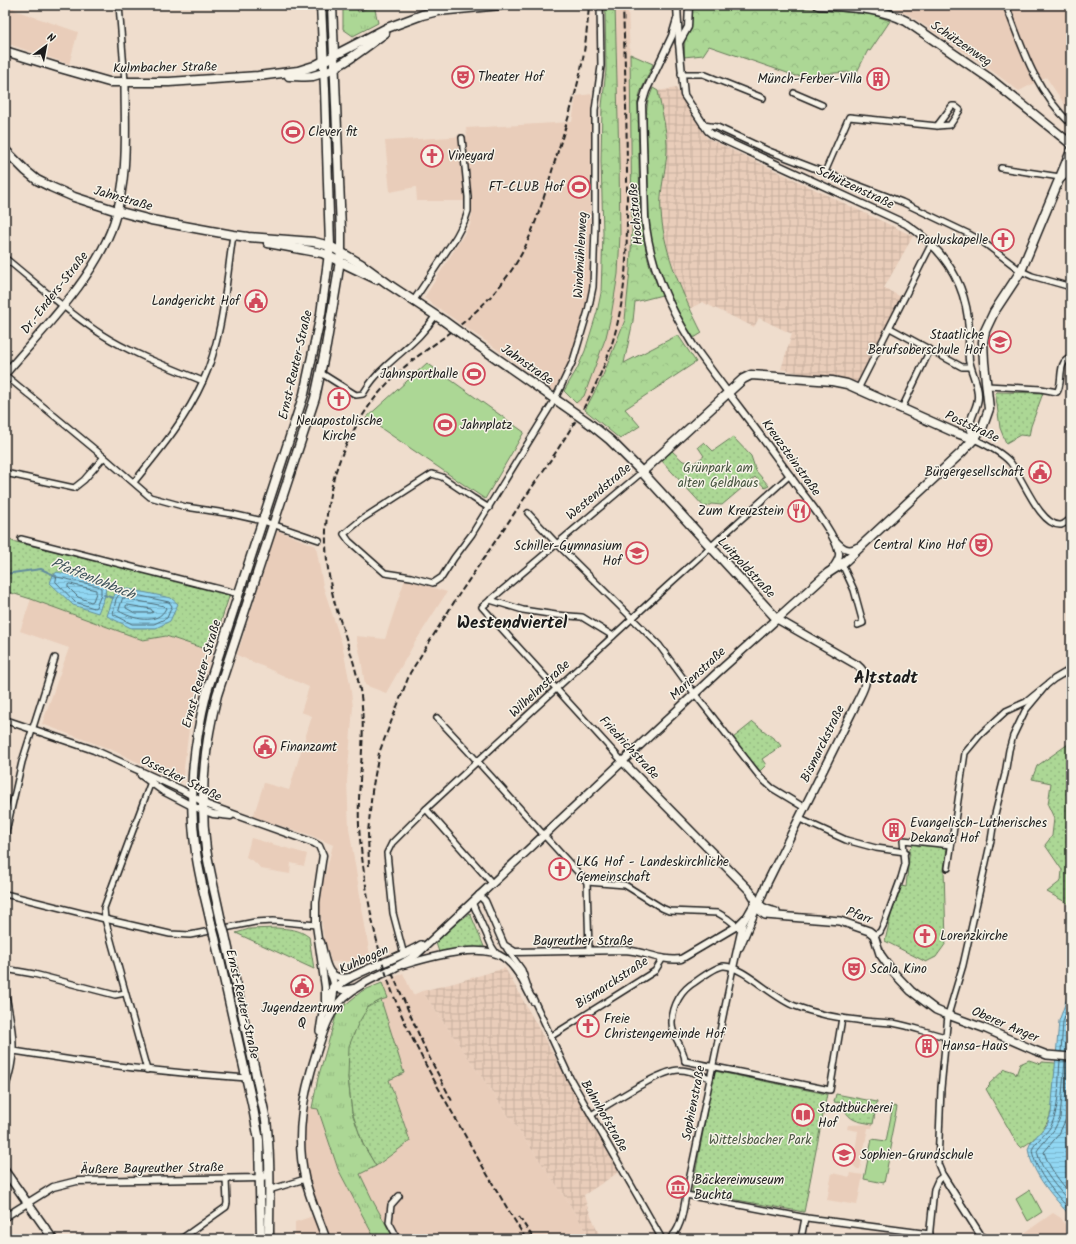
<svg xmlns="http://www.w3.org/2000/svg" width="1076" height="1244" font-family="Kalam,sans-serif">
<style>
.built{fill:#e9cdba}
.industrial{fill:url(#industrial-grid)}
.grass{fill:url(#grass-tufts);stroke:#647a58}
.forest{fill:url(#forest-crowns);stroke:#647a58}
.park{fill:url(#park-dots);stroke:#647a58}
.pitch{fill:#acd795;stroke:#647a58}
.water{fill:url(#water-rules);stroke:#628c9d}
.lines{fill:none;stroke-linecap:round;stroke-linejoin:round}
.shore{stroke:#4b6772;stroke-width:1}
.stream{stroke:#628c9d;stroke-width:2}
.minor-casing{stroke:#1c1c1c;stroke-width:8}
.tertiary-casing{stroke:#1c1c1c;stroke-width:9}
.secondary-casing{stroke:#1c1c1c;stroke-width:10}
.primary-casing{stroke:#1c1c1c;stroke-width:11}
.minor{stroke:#f7f3e8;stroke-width:5}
.tertiary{stroke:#f7f3e8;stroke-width:6}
.secondary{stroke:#f7f3e8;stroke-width:7}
.primary{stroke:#f7f3e8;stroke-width:8}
.rail{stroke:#1c1c1c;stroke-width:2;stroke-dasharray:6 3;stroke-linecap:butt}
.primary-bridge-casing{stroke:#1c1c1c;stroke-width:11;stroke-linecap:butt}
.primary-bridge{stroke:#f7f3e8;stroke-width:8}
.labels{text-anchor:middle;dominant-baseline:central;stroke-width:3;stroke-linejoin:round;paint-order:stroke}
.street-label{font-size:13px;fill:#1c1c1c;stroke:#f7f3e8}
.poi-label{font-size:13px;fill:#1c1c1c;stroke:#f7f3e8;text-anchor:start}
.park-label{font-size:13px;fill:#475440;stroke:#f7f3e8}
.water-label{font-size:14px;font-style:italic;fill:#3f545c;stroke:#f7f3e8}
.district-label{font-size:17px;font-weight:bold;fill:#1c1c1c;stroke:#f7f3e8}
</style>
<defs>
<pattern id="industrial-grid" width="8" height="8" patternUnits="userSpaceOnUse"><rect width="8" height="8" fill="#e9cdba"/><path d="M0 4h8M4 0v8" fill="none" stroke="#c7af9f"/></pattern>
<pattern id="grass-tufts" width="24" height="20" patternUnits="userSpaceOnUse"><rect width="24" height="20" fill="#acd795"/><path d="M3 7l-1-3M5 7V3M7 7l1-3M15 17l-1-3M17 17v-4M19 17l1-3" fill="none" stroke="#93b880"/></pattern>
<pattern id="forest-crowns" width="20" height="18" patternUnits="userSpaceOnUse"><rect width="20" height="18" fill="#acd795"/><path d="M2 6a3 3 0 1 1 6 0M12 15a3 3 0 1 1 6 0" fill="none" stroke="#93b880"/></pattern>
<pattern id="park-dots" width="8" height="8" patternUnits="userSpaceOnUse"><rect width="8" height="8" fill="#acd795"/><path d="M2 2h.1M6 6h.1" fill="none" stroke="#93b880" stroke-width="1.8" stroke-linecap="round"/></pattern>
<pattern id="water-rules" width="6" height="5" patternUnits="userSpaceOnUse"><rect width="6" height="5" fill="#91d7f3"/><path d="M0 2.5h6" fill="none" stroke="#7cb8d0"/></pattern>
</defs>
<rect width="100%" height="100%" fill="#efddcd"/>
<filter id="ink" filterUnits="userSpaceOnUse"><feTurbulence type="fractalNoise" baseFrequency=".025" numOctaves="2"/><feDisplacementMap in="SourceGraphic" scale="8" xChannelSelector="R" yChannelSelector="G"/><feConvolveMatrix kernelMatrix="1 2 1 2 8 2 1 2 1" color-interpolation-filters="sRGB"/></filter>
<g filter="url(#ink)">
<g class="built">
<path d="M5,5H11V6L17,11L78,32L69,64L5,43Z"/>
<path d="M615,5H628L631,89L632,231L630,270L625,320L602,378L585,410L576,403L584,395L606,337L611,316L618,274L620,235L619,159Z"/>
<path d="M885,5H934L936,7V5H1071V114L1046,77L1019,91L984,65L909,15L891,6Z"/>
<path d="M592,94L589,289L581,324L570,360L554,391L508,357L424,298L470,225L472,214V201H417L416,187L390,192L385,141L467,136L466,128L572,122L576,96Z"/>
<path d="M279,531L316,546L323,586L342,644L350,684L353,707L347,781L349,828L370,956L354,961L331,962L323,934L320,907L323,883L333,845L310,835L253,817L264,783L289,790L312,716L301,712L309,687L237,655L276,533Z"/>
<path d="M405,579L447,592L414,644L386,693L365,685L361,659L356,636L385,639Z"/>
<path d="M31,599L143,640L166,636L211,651L190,721L182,783L110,749L42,724L69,648L20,631Z"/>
<path d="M251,838L307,854L304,866L291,863L290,874L261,869L256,863L246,857Z"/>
<path d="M403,973L413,995L422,991L567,1200L591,1239L599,1234L601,1239H394L374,1203L360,1174L376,1166L410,1141L389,1079L404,1073L381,1000L388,998L382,983Z"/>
<path d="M302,1105L318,1109L338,1169L375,1239H295V1222L316,1215L305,1180Z"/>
<path d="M873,1124L872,1128H868L860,1169H857L853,1165L858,1131L847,1129L848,1125Z"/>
<path d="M832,1173L850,1177L851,1173L863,1175L857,1205L827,1200Z"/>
<path d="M1053,1213L1061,1218L1071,1234V1239H1016Z"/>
</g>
<g class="industrial">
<path d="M676,88L707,138L913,236L884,288L903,298L858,386L781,369L792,334L759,318L754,327L702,302L690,309L683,296L665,242L660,210L663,180L667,149L658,91Z"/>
<path d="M505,968L619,1172L584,1195L587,1206L599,1234L591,1239L567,1200L422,991L454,983Z"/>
</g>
<g class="grass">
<path d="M343,5H356L358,12L374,5L378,23L353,36L343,29Z"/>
<path d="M382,983L388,998L381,1000L348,1077L352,1112L363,1144L376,1166L360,1174L374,1203L394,1239H375L338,1169L318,1109L312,1108L318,1078L336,1016L345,1005L362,991Z"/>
</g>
<g class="forest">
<path d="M605,5H615L619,159L620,235L618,274L611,316L606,337L584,396L576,403L564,391L577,369L585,351L597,312L601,293L603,233L601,161L602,106L606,70Z"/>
<path d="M692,5H763L871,14L890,21L870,51L868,50L855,76L848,72L796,76L709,46L703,55L684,57L685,37L691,30Z"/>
<path d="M630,54L653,64L640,93L638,103L640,220L648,260L652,273L662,295L635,302L633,321L624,363L678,335L696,362L625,409L640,426L620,439L585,410L602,378L625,320L630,270L632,231Z"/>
<path d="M653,88L658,91C661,109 668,133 667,151C666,171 659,191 661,212C664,255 683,295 702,333L694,338C678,313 663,284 655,255C648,232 649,207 648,182C648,160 646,138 646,115L648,101Z"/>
</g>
<g class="park">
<path d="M997,392L1043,393L1031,426L1029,436L1020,435L1006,443L1000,428L996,397L995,393Z"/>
<path d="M733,437L751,456L756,471L769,486L765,488L755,477L722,505L711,504L705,508L661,460L672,451L683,461L694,463L704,456L698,447L704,442L713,451Z"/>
<path d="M5,537L12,541L230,594L211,651L166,636L143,640L31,599L5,591Z"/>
<path d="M753,722L778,742L781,746L762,759L766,765L760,771L733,738Z"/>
<path d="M1071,742V905L1047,892L1061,881L1062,870L1045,845L1052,836L1054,818L1048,805L1051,783L1032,779L1037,766Z"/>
<path d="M914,844L947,848L944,869L946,943L936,957L926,962L885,941L892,911L901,886L906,887L910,848Z"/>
<path d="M470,913L485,949L439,952L435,940Z"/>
<path d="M277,928C289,929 299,929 309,937L314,969L236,933L249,929Z"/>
<path d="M381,1000L404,1073L389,1080L410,1141L376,1166L363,1144L352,1112L348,1077L349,1046L358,1024L368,1007Z"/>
<path d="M1029,1060L1041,1064L1042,1062L1056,1063C1052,1102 1059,1125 1021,1148L1018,1145L986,1089L990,1085L989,1084L1005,1069L1014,1072L1016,1075L1020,1064Z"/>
<path d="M714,1071L827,1094L804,1212L692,1192Z"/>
<path d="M836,1094L877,1102L873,1124C855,1121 849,1121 841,1103L834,1102Z"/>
</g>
<g class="pitch">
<path d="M427,363L524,432L485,499L366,418Z"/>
<path d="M893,1106L897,1107L890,1142L892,1143L884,1183L864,1179L872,1139L886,1141Z"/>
<path d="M1030,1190L1042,1212L1028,1221L1016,1199Z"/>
</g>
<g class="water">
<path d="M57,572L100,582L106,587L105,596L98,613L73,605L50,583L53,575Z"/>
<path d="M119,587L171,598L178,604L170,621L156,628H131L107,616L113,598Z"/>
<path d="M1071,973V1217C1054,1197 1033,1176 1028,1149L1031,1142L1047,1125L1051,1114L1059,1021L1070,990Z"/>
</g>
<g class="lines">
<g class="shore">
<path d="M57,577L98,586L101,588V595L96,607L94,608L75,602L56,582Z"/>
<path d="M70,584L96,590V593L93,601L91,602L78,597L68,587V585Z"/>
<path d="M122,592L169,602L172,606L167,618L154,624H132L113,614L116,599L120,593Z"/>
<path d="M123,598L164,606L166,608C158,626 132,619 119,611Z"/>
<path d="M128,605L151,609L153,612L151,613H135L126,608V606Z"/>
<path d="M1061,1052L1063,1022L1071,999"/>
<path d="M1060,1061C1058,1080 1060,1108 1051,1126C1046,1135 1036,1140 1032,1150C1036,1174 1056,1194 1071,1211"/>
<path d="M1065,1061L1060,1118L1054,1130L1039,1148L1037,1151C1041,1171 1058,1189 1071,1203"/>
<path d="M1071,1061L1066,1119L1059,1134L1044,1152C1049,1168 1060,1182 1071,1194"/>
</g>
<g class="stream">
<path d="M5,574L41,569L56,576"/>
<path d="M104,595L113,598"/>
<path d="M1068,777L1071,778"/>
<path d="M1068,792L1071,786"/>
</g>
<g class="minor-casing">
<g id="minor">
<path d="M119,5L125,82"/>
<path d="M1006,5C1023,50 1035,90 1071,124"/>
<path d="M681,74H703L763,98"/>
<path d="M794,93L822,105"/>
<path d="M703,125L717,127L769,151L902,202L967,233L983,242L1021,271L1032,276L1071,287"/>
<path d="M1001,168L1060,177"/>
<path d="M825,172L849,117L937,126L950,125L960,110L955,106H952L937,126"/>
<path d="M5,258C36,283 67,312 101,334C132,354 169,367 203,381"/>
<path d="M414,300L456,237L465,220L468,211V197L462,138"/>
<path d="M890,328L962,367H970"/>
<path d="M321,373L356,395L363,394C369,384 376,375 385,367C404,349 421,338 436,315"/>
<path d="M5,375L104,457L150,497L186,507L232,514L263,521L319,540"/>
<path d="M987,386L1041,389L1057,392C1064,383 1056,361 1071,358"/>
<path d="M858,389L932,243"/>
<path d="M902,408L930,350"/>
<path d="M974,439C987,445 1001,452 1010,462C1022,476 1040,527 1061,525C1065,524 1068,521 1071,518"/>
<path d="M5,473L74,488L84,480L104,457"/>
<path d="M134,482C160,450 186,419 203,381C223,338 226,282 233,235"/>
<path d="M489,508L473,498L442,477L432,474L362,519L344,534L349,541L385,573L411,577L433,583L442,577L454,558L472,534L555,399L573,361L588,311L593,287L595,226V110L601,66L600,5"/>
<path d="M528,513L557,544L659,645L694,693L760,777L772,788L805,808"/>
<path d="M21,539L239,594"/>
<path d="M842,564L854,590L863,623L858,625"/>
<path d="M490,600L523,610L556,615L582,617L613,636"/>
<path d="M437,718C488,771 536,828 587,882L589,951"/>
<path d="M622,761L482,607L642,472"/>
<path d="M426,809L492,883"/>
<path d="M800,819L846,840L876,848L905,852"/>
<path d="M5,836L22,762L55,658"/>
<path d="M948,868L965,753L980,735L1006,711L1026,702L1054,679L1071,669"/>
<path d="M587,882L625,885L662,908L669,911L718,913L728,919L739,928"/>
<path d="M5,894L105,919L170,934L190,935L255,922L273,921L316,925"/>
<path d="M472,902L492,947L496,953"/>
<path d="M874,935L880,932L884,924L901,878L905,864L903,840L951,845"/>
<path d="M507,949L522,970L528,987"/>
<path d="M404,955L393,913L387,853L392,843L426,809L665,588L790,475"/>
<path d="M5,969L34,974L115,995L125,993"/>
<path d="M5,989C8,1009 14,1030 13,1050C13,1063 9,1077 5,1089"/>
<path d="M533,998L570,1078L662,1239"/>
<path d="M550,1037L655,971L663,958"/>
<path d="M14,1051C91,1064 168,1073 247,1078"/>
<path d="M685,1061C684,1046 671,1037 672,1021C673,1005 681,990 695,982C702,977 717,966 724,966C743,966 774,999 795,1006C814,1013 836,1018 857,1020C869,1022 881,1022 893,1023C910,1026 929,1033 946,1037"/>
<path d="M685,1061L830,1090L842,1018"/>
<path d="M147,1070L105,919L104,908L152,779"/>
<path d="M591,1115C610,1104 661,1069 680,1070C690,1070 701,1075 710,1078"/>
<path d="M269,1190L305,1179"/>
<path d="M686,1195L807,1218L930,1234"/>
<path d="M181,1239L226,1207L227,1203L226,1179"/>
<path d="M398,1239L389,1222L391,1205L399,1196"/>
<path d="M669,1239C682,1229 683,1210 686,1195L733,968"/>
<path d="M801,1239L805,1218"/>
<path d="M929,1239L934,1189L938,1180L943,1176L938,1164L941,1088L948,1015L963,965L991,840L995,814L1005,774L1009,750L1013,736L1025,711L1045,687"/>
</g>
</g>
<g class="tertiary-casing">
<g id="tertiary">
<path d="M677,5L679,43L684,95L708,131L713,135L906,224C944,249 967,283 969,330C970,340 968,350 969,360C971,372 978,383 978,395C979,406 971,414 970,425C970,430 973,435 974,439"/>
<path d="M677,19L672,36L646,91L642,104L645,217C649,264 668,305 693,345C728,394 766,441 800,490C812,506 835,534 839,553C840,559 835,564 832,569"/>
<path d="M679,43L688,27L689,5"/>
<path d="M1061,179L1071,170"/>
<path d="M835,540C841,547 848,553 857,547"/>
<path d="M5,720L94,750L182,790L208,805L314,843L319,846L323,855L316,902V925L325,987V1001"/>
<path d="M141,775L163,791L192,806L213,814L231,816"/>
<path d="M479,895L485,901L504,945L515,952L625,950C644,951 662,962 681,959L737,926L745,918"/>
<path d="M321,942C326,959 325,982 350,977"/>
<path d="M740,947L758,905"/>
<path d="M403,965C428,958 482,941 504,958C518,968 525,986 533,1001"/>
<path d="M733,968L743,923L755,902"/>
<path d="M332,987L343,990L354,988"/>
<path d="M329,1014C333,1000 338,986 330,973"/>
<path d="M943,1176L983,1239"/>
<path d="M5,1217L53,1187L77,1181L260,1178L266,1176L269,1169"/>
</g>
</g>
<g class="secondary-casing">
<g id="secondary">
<path d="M5,374C42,330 96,277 114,222C129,177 125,129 125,82"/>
<path d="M622,761L750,891C758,905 760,908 776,912"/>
<path d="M758,905L759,910L765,915L840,921L869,931L874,935L880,954L893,972L911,991L936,1010L948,1015L986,1029L1034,1050L1047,1055L1071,1057"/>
<path d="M320,1031C322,1019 323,1006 329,995C341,974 398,960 421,945"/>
<path d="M5,1171L53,1239"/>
<path d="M326,1239C319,1219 310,1199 305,1179C295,1136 303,1095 316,1054C323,1033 328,1013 344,997C366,977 394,972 417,954L718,672L777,619L857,665C872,677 864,688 857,702L767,883L758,905"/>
</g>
</g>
<g class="primary-casing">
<g id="primary">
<path d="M818,5C848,7 879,7 906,21L989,78L1071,144"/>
<path d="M5,51L60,68L109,82H169L258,76L298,71L314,66L387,28L422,15L438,11L501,5"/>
<path d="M289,76C297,76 306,77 313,76C339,70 364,48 385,33"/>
<path d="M5,150L26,171L37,180L51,187L74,197L117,211L151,220L233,235L248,237L314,242L330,246L361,264L391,286L444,321"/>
<path d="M268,243L322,253L376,279"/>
<path d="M466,337L562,404"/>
<path d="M589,423L610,440L642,472L777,619L828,573L842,564L961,453L974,439L983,426L989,409L984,362L983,342L985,331L994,312L1021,271L1071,151"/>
<path d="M642,472L743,379L751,375L832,381L847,384L954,432L974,439"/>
<path d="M221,921C216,897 210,873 206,849C199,796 204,746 217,695L315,398L326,346L337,281L341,252V230L332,5"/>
<path d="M211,923C206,900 199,876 196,852C188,796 193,746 207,691L304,394L321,314L330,246L325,89L321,5"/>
<path d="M225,935L266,1120C271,1159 269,1199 269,1239"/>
<path d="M215,938L252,1103L259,1140L261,1239"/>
</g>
</g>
<use href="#minor" class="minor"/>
<use href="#tertiary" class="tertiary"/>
<use href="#secondary" class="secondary"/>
<use href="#primary" class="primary"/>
<g class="rail">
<path d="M583,409C599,380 613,348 619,316C628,274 627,230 627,186C627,126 625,65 623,5"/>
<path d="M369,866L368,833L372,791L379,753L410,673L456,599L556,452L580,414"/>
<path d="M392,973L426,1051L453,1103"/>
<path d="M519,1217L534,1239"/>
<path d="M526,1239C502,1200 479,1161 457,1121C431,1075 405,1030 388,980C373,934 365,887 360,839C355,791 367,744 361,696C356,664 344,634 335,604C318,540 324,476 360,420C374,396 393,376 414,359C434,344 456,330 474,313C494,295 512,273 524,249C536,224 544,197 552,171C560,143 570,115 577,86C584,60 587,32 589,5"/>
</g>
<g class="primary-bridge-casing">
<g id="primary-bridge">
<path d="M444,321L466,337"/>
<path d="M562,404L589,423"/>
<path d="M221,921L225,935"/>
<path d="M211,923L215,938"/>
</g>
</g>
<use href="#primary-bridge" class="primary-bridge"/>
</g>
</g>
<defs>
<g id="theatre-ring" transform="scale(1.15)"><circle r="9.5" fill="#f7f3e8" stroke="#d1495b" stroke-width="1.5"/><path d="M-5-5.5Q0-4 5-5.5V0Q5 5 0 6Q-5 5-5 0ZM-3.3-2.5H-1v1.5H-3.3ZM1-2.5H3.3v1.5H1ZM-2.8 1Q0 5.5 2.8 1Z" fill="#d1495b"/></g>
<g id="building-ring" transform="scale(1.15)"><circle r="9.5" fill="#f7f3e8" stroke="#d1495b" stroke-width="1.5"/><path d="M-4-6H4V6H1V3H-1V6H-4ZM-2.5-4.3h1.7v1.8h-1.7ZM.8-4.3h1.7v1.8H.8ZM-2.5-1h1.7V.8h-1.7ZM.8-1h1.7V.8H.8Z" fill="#d1495b"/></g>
<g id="stadium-ring" transform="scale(1.15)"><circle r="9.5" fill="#f7f3e8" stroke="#d1495b" stroke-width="1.5"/><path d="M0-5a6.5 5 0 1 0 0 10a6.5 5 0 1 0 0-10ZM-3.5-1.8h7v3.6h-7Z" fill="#d1495b"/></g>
<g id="church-ring" transform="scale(1.15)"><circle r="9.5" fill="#f7f3e8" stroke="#d1495b" stroke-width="1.5"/><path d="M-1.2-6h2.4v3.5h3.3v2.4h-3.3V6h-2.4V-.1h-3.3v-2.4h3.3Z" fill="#d1495b"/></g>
<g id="civic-ring" transform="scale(1.15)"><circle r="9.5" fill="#f7f3e8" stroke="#d1495b" stroke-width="1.5"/><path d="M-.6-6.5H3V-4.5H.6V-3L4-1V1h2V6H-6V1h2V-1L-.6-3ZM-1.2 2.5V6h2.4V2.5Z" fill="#d1495b"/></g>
<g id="school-ring" transform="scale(1.15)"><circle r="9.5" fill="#f7f3e8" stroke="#d1495b" stroke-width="1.5"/><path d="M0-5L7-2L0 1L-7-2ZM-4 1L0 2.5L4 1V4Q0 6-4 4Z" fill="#d1495b"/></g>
<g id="restaurant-ring" transform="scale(1.15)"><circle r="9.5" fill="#f7f3e8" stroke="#d1495b" stroke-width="1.5"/><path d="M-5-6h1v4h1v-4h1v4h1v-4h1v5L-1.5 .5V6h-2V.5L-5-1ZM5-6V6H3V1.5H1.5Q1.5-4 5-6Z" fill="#d1495b"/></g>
<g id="library-ring" transform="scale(1.15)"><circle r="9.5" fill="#f7f3e8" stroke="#d1495b" stroke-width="1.5"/><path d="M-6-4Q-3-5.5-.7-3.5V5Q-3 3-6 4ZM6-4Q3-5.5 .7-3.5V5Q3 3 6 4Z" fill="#d1495b"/></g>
<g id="museum-ring" transform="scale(1.15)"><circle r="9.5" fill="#f7f3e8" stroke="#d1495b" stroke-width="1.5"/><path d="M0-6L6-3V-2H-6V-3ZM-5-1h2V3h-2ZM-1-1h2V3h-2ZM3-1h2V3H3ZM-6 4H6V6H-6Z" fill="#d1495b"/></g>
</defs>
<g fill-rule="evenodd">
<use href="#theatre-ring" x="463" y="77"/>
<use href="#building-ring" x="878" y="79"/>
<use href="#stadium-ring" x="293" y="132"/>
<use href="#church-ring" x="432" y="156"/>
<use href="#stadium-ring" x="579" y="187"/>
<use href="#church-ring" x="1003" y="240"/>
<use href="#civic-ring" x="256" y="301"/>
<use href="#school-ring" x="1000" y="342"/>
<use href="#stadium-ring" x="474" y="374"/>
<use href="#church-ring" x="339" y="399"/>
<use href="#stadium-ring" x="445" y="425"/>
<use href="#civic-ring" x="1040" y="472"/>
<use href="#restaurant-ring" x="799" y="511"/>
<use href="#theatre-ring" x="981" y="545"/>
<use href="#school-ring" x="637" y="553"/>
<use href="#civic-ring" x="265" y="747"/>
<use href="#building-ring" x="894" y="830"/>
<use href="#church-ring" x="560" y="869"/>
<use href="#church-ring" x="925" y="936"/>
<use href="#theatre-ring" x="854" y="969"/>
<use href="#civic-ring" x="302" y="986"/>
<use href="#church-ring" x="588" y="1026"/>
<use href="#building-ring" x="927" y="1046"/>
<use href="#library-ring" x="803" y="1115"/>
<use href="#school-ring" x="844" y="1155"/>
<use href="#museum-ring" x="678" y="1187"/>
</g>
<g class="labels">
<g class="street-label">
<text transform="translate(961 44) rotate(34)">Schützenweg</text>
<text transform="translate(165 68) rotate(-1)">Kulmbacher Straße</text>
<text transform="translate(855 188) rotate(25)">Schützenstraße</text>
<text transform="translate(123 199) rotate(16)">Jahnstraße</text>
<text transform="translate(636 214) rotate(-95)">Hochstraße</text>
<text transform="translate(581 255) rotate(-87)">Windmühlenweg</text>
<text transform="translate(55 293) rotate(-52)">Dr.-Enders-Straße</text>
<text transform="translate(296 365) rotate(-77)">Ernst-Reuter-Straße</text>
<text transform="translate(527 365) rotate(35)">Jahnstraße</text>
<text transform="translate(972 427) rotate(25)">Poststraße</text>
<text transform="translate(791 458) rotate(54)">Kreuzsteinstraße</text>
<text transform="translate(599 492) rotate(-40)">Westendstraße</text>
<text transform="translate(746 568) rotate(47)">Luitpoldstraße</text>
<text transform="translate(202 674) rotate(-74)">Ernst-Reuter-Straße</text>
<text transform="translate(698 674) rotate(-43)">Marienstraße</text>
<text transform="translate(540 689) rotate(-43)">Wilhelmstraße</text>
<text transform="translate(823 744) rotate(-64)">Bismarckstraße</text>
<text transform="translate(629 748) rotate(47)">Friedrichstraße</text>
<text transform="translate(181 779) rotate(26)">Ossecker Straße</text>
<text transform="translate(859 916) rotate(20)">Pfarr</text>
<text x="583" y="941">Bayreuther Straße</text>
<text transform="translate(364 960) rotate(-24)">Kuhbogen</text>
<text transform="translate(612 983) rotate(-33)">Bismarckstraße</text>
<text transform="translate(242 1004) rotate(77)">Ernst-Reuter-Straße</text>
<text transform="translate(1005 1025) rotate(23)">Oberer Anger</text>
<text transform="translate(694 1103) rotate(-79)">Sophienstraße</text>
<text transform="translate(604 1116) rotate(60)">Bahnhofstraße</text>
<text transform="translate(152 1169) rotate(-1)">Äußere Bayreuther Straße</text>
</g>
<g class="poi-label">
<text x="478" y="77">Theater Hof</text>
<text x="862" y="79" text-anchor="end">Münch-Ferber-Villa</text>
<text x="308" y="132">Clever fit</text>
<text x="448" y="156">Vineyard</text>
<text x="564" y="187" text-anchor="end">FT-CLUB Hof</text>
<text x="988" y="240" text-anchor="end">Pauluskapelle</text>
<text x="240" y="301" text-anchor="end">Landgericht Hof</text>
<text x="984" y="335" text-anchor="end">Staatliche<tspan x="984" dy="15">Berufsoberschule Hof</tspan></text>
<text x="458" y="374" text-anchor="end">Jahnsporthalle</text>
<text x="339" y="421" text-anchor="middle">Neuapostolische<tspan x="339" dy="15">Kirche</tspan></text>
<text x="460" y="425">Jahnplatz</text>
<text x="1024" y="472" text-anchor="end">Bürgergesellschaft</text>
<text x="784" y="511" text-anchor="end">Zum Kreuzstein</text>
<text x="966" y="545" text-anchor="end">Central Kino Hof</text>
<text x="622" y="546" text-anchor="end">Schiller-Gymnasium<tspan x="622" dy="15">Hof</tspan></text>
<text x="280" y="747">Finanzamt</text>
<text x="910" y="823">Evangelisch-Lutherisches<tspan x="910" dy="15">Dekanat Hof</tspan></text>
<text x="576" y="862">LKG Hof - Landeskirchliche<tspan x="576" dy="15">Gemeinschaft</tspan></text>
<text x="940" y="936">Lorenzkirche</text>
<text x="870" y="969">Scala Kino</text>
<text x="302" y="1008" text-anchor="middle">Jugendzentrum<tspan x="302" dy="15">Q</tspan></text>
<text x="604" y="1019">Freie<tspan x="604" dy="15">Christengemeinde Hof</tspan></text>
<text x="942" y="1046">Hansa-Haus</text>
<text x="818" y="1108">Stadtbücherei<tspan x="818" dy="15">Hof</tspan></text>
<text x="860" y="1155">Sophien-Grundschule</text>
<text x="694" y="1180">Bäckereimuseum<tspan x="694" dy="15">Buchta</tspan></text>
</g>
<g class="park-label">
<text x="718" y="468">Grünpark am<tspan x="718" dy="15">alten Geldhaus</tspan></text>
<text x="760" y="1140">Wittelsbacher Park</text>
</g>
<g class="water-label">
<text transform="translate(93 579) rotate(22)">Pfaffenlohbach</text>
</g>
<g class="district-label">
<text x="512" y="623">Westendviertel</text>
<text x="886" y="678">Altstadt</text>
</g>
</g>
<rect width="1076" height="1244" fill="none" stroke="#f7f3e8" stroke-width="20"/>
<rect x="10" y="10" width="1056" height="1224" fill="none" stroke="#1c1c1c" stroke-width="1.5" filter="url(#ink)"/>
<g transform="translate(46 46) rotate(32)" stroke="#f7f3e8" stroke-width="3" paint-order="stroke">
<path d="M0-3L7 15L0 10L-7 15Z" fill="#1c1c1c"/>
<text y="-6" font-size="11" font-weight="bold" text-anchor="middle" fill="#1c1c1c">N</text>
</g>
</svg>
